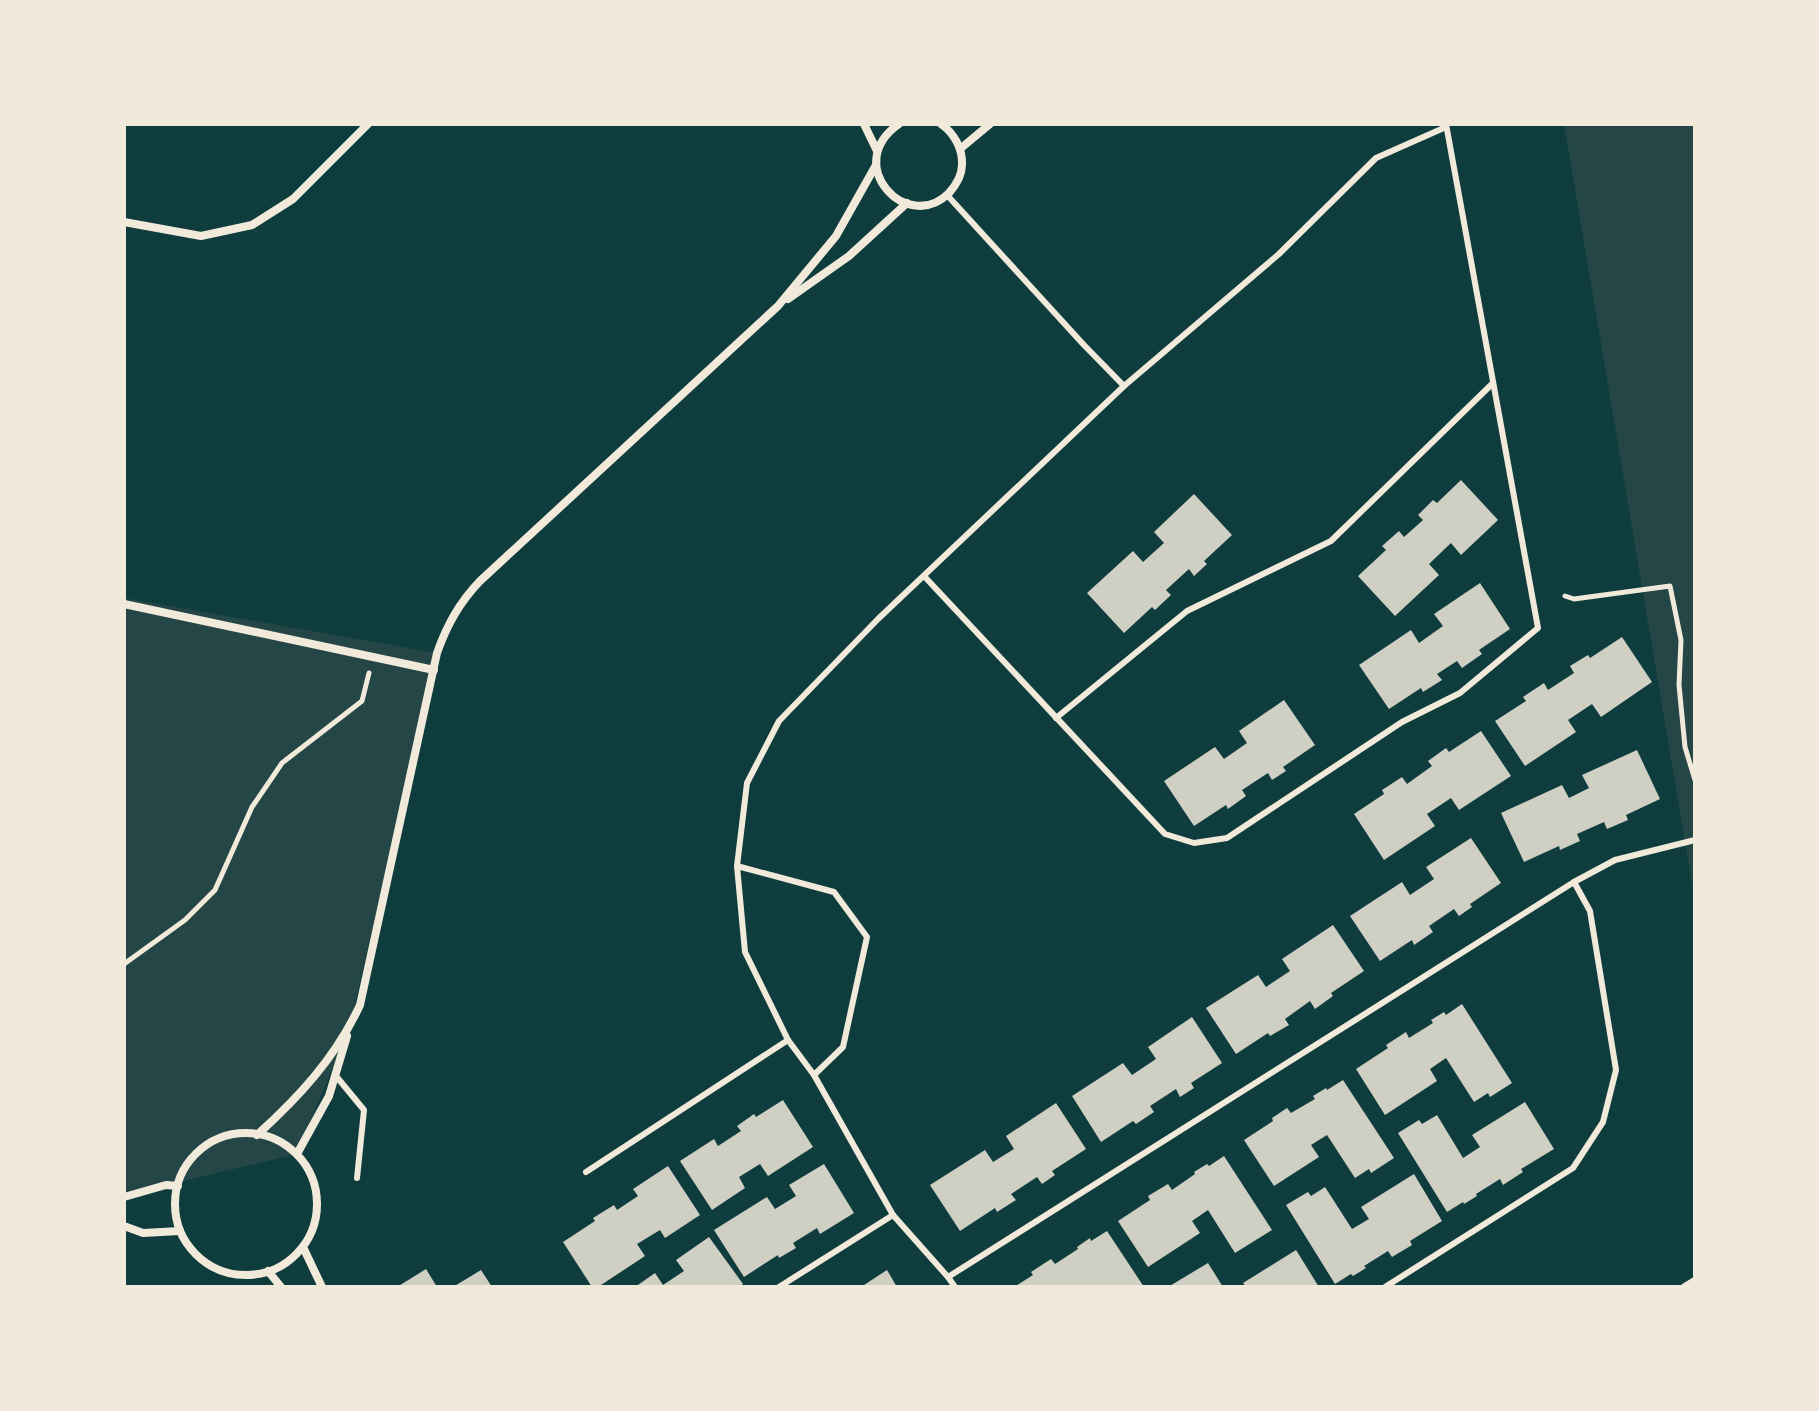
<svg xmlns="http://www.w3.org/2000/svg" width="1819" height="1411" font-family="'IBM Plex Sans',sans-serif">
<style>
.green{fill:#244646}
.building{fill:#cfcfc3}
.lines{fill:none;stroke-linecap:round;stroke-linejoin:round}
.path{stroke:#f1e9da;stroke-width:5}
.service{stroke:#f1e9da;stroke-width:6}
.minor{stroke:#f1e9da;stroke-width:8}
</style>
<rect width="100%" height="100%" fill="#0f3d3e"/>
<g class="green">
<path d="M1564,124H1695V900L1685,842Z"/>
<path d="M124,598L437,653L349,1028L297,1154L166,1185L124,1197Z"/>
</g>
<g class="building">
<path d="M1461,480L1498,520L1461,555L1451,543L1429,564L1439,575L1395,616L1358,576L1386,550L1382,546L1399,531L1404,537L1423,520L1418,515L1433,500L1437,503Z"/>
<path d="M1194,494L1232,535L1204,561L1207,564L1194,576L1189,569L1166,590L1171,595L1155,610L1152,607L1124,633L1087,593L1133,551L1143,562L1164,543L1154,532Z"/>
<path d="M1480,583L1510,629L1479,650L1482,654L1462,668L1457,661L1437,674L1442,680L1423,692L1421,688L1389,709L1359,665L1411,630L1419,643L1443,626L1434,614Z"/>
<path d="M1622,637L1652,682L1601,717L1592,704L1568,720L1576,732L1525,766L1495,721L1526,701L1523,697L1544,683L1548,690L1574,673L1570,666L1588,655L1590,658Z"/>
<path d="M1284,700L1315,745L1283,767L1286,771L1272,780L1268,773L1242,790L1246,796L1228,809L1226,805L1194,826L1164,781L1215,747L1224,759L1247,743L1239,731Z"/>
<path d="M1481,731L1511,776L1459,810L1451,798L1427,814L1435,826L1384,860L1354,814L1384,794L1382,790L1402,777L1407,784L1432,766L1428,761L1446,748L1449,752Z"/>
<path d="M1637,750L1660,799L1626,815L1628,820L1607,829L1604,822L1577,834L1580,841L1560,850L1559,846L1524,862L1501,813L1562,785L1569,798L1589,788L1582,775Z"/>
<path d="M1471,838L1501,883L1470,904L1472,907L1459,916L1454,909L1429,926L1433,932L1414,945L1412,940L1380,961L1350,916L1402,882L1410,895L1434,879L1426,867Z"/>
<path d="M1333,925L1364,971L1331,993L1333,996L1315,1009L1310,1001L1285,1019L1289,1025L1270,1036L1268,1033L1236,1054L1206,1008L1258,975L1266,987L1290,971L1282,959Z"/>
<path d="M1462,1004L1512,1083L1490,1097L1488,1093L1474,1102L1446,1058L1430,1069L1437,1081L1385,1115L1356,1069L1388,1048L1386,1045L1406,1032L1409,1038L1433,1023L1431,1020L1444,1012L1446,1015Z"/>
<path d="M1192,1017L1222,1063L1191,1083L1194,1088L1180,1097L1176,1089L1150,1106L1154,1112L1136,1124L1133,1121L1101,1142L1072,1096L1123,1063L1132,1075L1156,1059L1148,1047Z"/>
<path d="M1343,1080L1394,1158L1371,1173L1369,1169L1355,1178L1327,1135L1311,1145L1319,1157L1274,1186L1244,1140L1273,1121L1272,1118L1287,1108L1291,1113L1315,1099L1313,1096L1326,1088L1327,1090Z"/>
<path d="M783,1100L813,1147L768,1176L760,1164L739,1177L745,1188L712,1210L680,1161L714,1139L718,1146L741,1131L737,1126L754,1114L756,1117Z"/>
<path d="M1525,1102L1554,1149L1521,1169L1523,1172L1503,1185L1500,1179L1476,1194L1477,1196L1464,1204L1463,1202L1447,1212L1398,1133L1419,1120L1422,1124L1437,1115L1463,1158L1480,1147L1472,1135Z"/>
<path d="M1056,1103L1086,1149L1052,1171L1055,1175L1042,1184L1037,1177L1011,1194L1016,1200L997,1212L995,1208L960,1231L930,1185L985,1150L993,1162L1014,1149L1006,1136Z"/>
<path d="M1224,1156L1272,1230L1235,1253L1208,1210L1192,1221L1200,1233L1148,1267L1118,1221L1150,1200L1148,1196L1168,1184L1172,1190L1195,1174L1194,1172L1207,1164L1209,1166Z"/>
<path d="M824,1164L854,1213L820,1234L817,1228L793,1243L796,1248L779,1258L778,1255L744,1277L714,1230L767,1197L775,1209L796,1196L789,1185Z"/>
<path d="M668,1166L700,1215L665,1238L660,1230L637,1244L645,1256L598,1287H592L563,1242L595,1221L593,1218L614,1205L617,1210L638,1196L633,1189Z"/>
<path d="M1414,1174L1442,1221L1410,1241L1412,1245L1392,1257L1388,1251L1364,1266L1366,1268L1353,1276L1351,1274L1335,1284L1286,1205L1308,1192L1311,1196L1325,1187L1352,1229L1369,1219L1361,1207Z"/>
<path d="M1107,1231L1144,1287H1093L1091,1285L1089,1287H1014L1033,1275L1031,1272L1051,1259L1055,1264L1078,1249L1077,1247L1090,1238L1091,1241Z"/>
<path d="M709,1237L743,1284L739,1287H635L655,1273L663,1285L684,1271L676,1260Z"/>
<path d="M1296,1250L1319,1287H1246L1243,1283Z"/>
<path d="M1208,1263L1223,1287H1168Z"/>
<path d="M426,1269L437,1287H397Z"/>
<path d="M481,1270L492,1287H453Z"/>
<path d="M887,1270L897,1287H861Z"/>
</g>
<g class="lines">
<g class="path">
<path d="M1565,596L1574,599L1670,586L1681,640L1679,685L1685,747L1695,780"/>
<path d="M124,964L185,920L215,890L252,807L282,763L362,701L369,673"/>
</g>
<g class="service">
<path d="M947,195L1083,344L1124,386"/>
<path d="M924,576L1165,834L1194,843L1227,838L1402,722L1460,693L1538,628L1446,124"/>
<path d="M1056,718L1187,611L1331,541L1493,383"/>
<path d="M737,866L834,892L867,937L843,1047L814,1075"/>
<path d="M336,1076L364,1110L357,1178"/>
<path d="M586,1172L788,1040"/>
<path d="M948,1277L1574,882L1615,860L1695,840"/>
<path d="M779,1287L893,1215"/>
<path d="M955,1287L948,1277L893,1215L814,1075L788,1040L745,952L737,866L747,783L779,721L878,619L1124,386L1279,254L1376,158L1446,127"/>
<path d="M1385,1287L1573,1168L1603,1122L1616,1070L1590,911L1574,882"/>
</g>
<g class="minor">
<path d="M864,124L877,151"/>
<path d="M899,124C841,164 907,235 949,193C956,185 962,176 962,165C963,149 954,133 941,124"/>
<path d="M960,149L990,124"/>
<path d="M124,222L201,236L252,225L293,199L368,124"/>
<path d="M788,299L849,256L907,203"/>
<path d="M124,604L434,670"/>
<circle cx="246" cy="1204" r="71"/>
<path d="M257,1135C299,1097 336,1057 360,1005L437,653C447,625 459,603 480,581L778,306L836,236L876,165"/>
<path d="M297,1154L329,1096L347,1036"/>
<path d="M124,1197L166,1185L178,1186"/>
<path d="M124,1226L143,1233L180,1231"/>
<path d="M303,1247L322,1287"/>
<path d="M268,1271L281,1287"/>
<path d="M1685,1287L1695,1281"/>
</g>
</g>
<rect width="1819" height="1411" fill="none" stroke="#f1e9da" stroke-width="252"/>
</svg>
